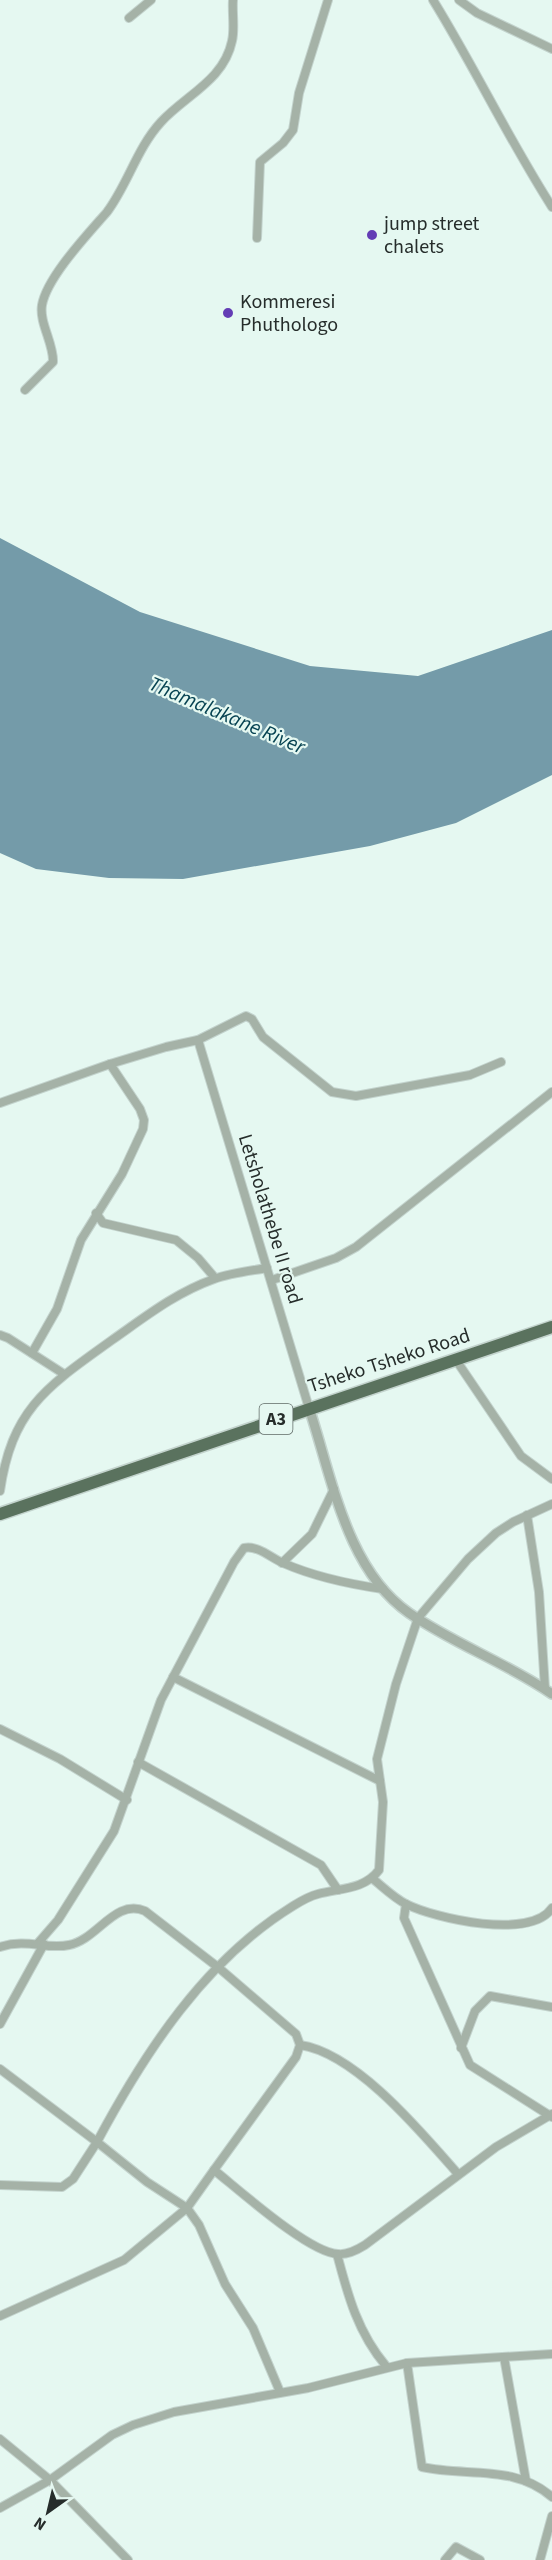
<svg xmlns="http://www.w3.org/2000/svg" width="552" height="2560" font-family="'Source Sans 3',sans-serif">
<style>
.water{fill:#749ba9}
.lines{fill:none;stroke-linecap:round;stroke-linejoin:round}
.minor-casing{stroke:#c3d3cd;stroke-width:10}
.tertiary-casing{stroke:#c3d3cd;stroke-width:12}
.trunk-casing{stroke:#c3d3cd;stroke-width:15}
.minor{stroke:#a5b2a7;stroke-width:8}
.tertiary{stroke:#a5b2a7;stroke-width:9}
.trunk{stroke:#5a725e;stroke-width:12}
.poi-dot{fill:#633db5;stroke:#e5f8f1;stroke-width:2}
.labels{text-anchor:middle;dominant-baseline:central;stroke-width:4.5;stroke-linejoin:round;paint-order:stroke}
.shield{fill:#e5f8f1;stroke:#5f6a66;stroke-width:1.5}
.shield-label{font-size:18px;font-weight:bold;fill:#262d2b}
.poi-label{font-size:20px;fill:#262d2b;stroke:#e5f8f1;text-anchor:start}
.street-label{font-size:20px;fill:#262d2b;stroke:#e5f8f1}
.water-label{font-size:21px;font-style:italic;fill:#074352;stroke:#e5f8f1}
</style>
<rect width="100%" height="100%" fill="#e5f8f1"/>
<path class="water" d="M0,538L140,612L310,666L418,676L552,630V775L456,823L370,846L183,879L109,878L36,869L0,853Z"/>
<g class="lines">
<g class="minor-casing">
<g id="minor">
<path d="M433,0C475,68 509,140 552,207"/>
<path d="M459,0L477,13L552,49"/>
<path d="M129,18L151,0"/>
<path d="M257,238L260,162L283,143L293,130L299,93L328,0"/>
<path d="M25,390L53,362C54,344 39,323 42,305C47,277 88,234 107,212C128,184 137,148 161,122C186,95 224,80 232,41C235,29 232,13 233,0"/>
<path d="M198,1040L309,1408"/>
<path d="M0,1103L110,1064L166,1047L198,1040L246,1016L252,1019L263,1037L332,1092L356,1096L470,1075L501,1062"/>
<path d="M96,1213L103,1223L176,1240L198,1258L215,1278"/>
<path d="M272,1280L336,1258L356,1247L552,1092"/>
<path d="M0,1335L8,1338L64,1374"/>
<path d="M32,1353L57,1309L81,1240L122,1174L143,1129L144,1120L140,1109L110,1064"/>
<path d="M456,1360L521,1456L552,1479"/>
<path d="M0,1491C12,1408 48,1386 112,1340C145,1317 175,1293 214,1279C230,1273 250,1271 267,1268"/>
<path d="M527,1515L539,1592L545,1689"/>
<path d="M282,1563L312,1534L334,1489"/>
<path d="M173,1677L380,1781"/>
<path d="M0,1729L60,1759L127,1800"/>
<path d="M138,1762L321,1865L338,1890"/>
<path d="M373,1879C383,1887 394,1898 406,1904C436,1919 531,1940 552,1908"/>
<path d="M406,1904L404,1918L470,2065L552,2117"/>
<path d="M38,1943L58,1920L114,1831L161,1700L234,1562L244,1548C258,1545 271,1558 283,1563C315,1577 348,1584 383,1589"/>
<path d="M0,1947C27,1938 46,1950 69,1945C97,1940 115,1898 145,1911L219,1968L296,2034L300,2045L296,2057L214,2170C238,2189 309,2253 338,2254C347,2255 357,2250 365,2245L496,2147L552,2114"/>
<path d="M0,2024L44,1944"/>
<path d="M300,2045C356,2053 422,2133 458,2174"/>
<path d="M461,2048L475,2011L490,1996L552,2007"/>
<path d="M0,2069L97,2142L73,2179L62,2187L0,2185"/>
<path d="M214,2170L187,2208L147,2182L97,2142C145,2052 205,1960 293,1906C301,1901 310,1896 318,1894C340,1888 364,1890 379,1870L383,1802L377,1759L396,1684L418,1618L468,1559L496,1533L513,1522L552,1504"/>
<path d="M337,2254C348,2296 358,2333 386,2366"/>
<path d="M0,2316L124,2260L187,2208L199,2225L225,2284L253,2328L280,2392"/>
<path d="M504,2357L526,2481"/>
<path d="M407,2363L422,2467C466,2477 515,2464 552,2497"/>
<path d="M0,2439L50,2480L128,2560"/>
<path d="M0,2508L50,2480L112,2435L133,2425L174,2412L308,2388L407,2363L552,2354"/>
<path d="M445,2560L456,2547L480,2560"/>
<path d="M540,2560L552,2516"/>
</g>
</g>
<g class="tertiary-casing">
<path id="tertiary" d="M309,1408C332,1477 346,1569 409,1613C454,1644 507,1663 552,1694"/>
</g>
<g class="trunk-casing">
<path id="trunk" d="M0,1514L552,1327"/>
</g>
<use href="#minor" class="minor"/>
<use href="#tertiary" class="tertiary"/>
<use href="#trunk" class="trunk"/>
</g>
<g class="poi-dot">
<circle cx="372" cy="235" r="6"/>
<circle cx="228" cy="313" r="6"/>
</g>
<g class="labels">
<rect class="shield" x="259.5" y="1404" width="33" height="30" rx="4.5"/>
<g class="shield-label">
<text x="276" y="1419">A3</text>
</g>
<g class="poi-label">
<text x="384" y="224">jump street<tspan x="384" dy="23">chalets</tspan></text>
<text x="240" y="302">Kommeresi<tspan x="240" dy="23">Phuthologo</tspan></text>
</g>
<g class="street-label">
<text transform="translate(270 1219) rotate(73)">Letsholathebe II road</text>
<text transform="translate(389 1361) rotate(-18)">Tsheko Tsheko Road</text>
</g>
<g class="water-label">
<text transform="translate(227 715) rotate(23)">Thamalakane River</text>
</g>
</g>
<g transform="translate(48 2512) rotate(214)" stroke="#e5f8f1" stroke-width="4.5" paint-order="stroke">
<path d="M0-4.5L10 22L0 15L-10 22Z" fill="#262d2b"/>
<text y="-9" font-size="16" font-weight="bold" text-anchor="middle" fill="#262d2b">N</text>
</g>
</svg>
